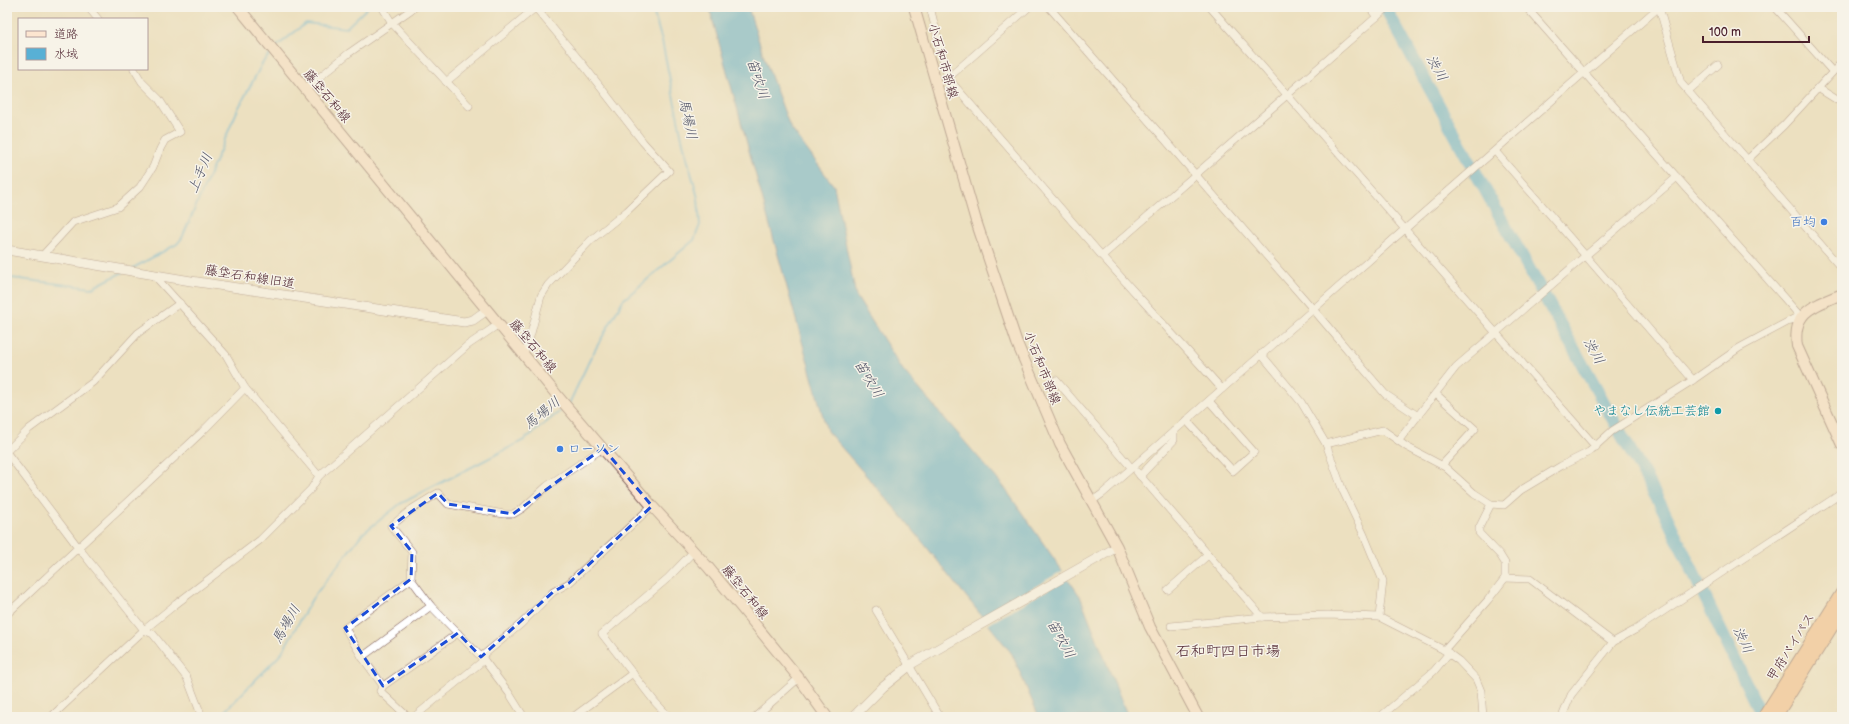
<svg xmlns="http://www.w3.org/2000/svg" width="1849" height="724" font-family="'Balsamiq Sans','Klee One',sans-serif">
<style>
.water{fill:#58b0d5;stroke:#516880}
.pier{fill:#ece0c0}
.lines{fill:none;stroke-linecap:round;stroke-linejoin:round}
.stream{stroke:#58b0d5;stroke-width:2}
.river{stroke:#58b0d5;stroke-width:13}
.minor-casing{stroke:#83635f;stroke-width:8}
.tertiary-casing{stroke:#83635f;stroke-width:10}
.secondary-casing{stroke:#83635f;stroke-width:12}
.trunk-casing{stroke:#83635f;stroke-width:14}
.minor{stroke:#fff;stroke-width:7}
.tertiary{stroke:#fff;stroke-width:9}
.secondary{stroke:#fce5d0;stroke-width:10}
.trunk{stroke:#f8bd89;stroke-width:12}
.marked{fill:none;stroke:#1d4ed8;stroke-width:3;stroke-dasharray:8 5;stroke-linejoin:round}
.shop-dot{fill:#3f7fe0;stroke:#f7f3e8;stroke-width:1.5}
.culture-dot{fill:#0f9aa8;stroke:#f7f3e8;stroke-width:1.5}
.labels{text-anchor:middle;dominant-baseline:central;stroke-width:3;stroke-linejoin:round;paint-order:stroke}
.street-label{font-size:13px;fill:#4a1f2b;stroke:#f7f3e8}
.shop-label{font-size:13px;fill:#366cbe;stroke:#f7f3e8;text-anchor:end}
.culture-label{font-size:13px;fill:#0d838f;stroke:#f7f3e8;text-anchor:end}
.water-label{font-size:14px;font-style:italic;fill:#4f5266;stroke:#f7f3e8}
.quarter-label{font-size:15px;fill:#4a1f2b;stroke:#f7f3e8}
</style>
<rect width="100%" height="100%" fill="#f7f3e8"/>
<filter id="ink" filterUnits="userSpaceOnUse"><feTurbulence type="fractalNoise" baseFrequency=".025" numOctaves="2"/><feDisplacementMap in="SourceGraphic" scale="8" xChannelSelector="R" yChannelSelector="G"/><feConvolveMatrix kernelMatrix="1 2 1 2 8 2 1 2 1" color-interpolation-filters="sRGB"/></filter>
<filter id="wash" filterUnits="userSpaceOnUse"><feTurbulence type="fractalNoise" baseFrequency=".012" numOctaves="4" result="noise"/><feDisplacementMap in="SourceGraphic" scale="16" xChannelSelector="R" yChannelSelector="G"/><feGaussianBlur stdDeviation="0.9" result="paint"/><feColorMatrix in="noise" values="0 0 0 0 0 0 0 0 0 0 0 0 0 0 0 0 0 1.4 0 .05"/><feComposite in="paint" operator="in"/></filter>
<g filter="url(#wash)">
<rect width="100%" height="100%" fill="#ece0c0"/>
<path class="water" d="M709,7H748L764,57L790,127L834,186L856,296L903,370L1004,487L1080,596L1128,717H1039L1012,654L905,520L827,431Z"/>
<path class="pier" d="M1064,570L1069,577L987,625L981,618Z"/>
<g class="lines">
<g class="stream">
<path d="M276,47L306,23L346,28L368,7"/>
<path d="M133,268L177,244L182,238L238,109L263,62L272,52"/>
<path d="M7,279L11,278L92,288L123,272"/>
<path d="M569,404L590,359L623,300L694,240L700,225L698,198L683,143L662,41L652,7"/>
<path d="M219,717L281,654L312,599L362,534L400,504L524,440L564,408"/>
</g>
<path class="river" d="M1385,7L1488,195L1663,509L1762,717"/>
</g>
</g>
<g filter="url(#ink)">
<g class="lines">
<g class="minor-casing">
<g id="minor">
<path d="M88,7L98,19"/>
<path d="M382,7L392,23L469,106"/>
<path d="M930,7L948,78L1102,256L1222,389"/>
<path d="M1049,7L1313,309L1385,394L1418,416"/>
<path d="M1210,7L1596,447"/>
<path d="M1369,7L1377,17"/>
<path d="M1659,7L1681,83L1842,269"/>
<path d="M1775,7L1832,71"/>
<path d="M948,78L1029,7"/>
<path d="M446,82L535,8"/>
<path d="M1818,88L1842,103"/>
<path d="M305,89L349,53L415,7"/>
<path d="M1688,91L1718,65"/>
<path d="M1495,151L1693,380"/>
<path d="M1747,160L1784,125L1842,62"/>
<path d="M42,256L73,222L118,207L140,187L153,167L160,149L165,140L180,132L159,99L142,82L134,69"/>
<path d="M1102,256L1388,7"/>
<path d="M153,274L226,355L245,388L319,476"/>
<path d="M522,353L527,348L541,296L548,285L591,240L627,211L669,171L643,142L581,62L535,7"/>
<path d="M1261,354L1301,402L1326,444L1343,491L1364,535L1383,581L1379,617"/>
<path d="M1056,380L1129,465"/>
<path d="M1436,394L1475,429L1442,465"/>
<path d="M1186,420L1233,471L1254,452L1209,401"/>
<path d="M1399,440L1456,367L1677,177"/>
<path d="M1326,444L1383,430L1407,447L1445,467L1474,493L1491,504L1504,505L1521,490L1561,466L1589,452L1612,431L1693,380L1739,348L1793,319L1801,317L1526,7"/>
<path d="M7,451L29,429L93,382L138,333L180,303"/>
<path d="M7,453L78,547L144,630L153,634L187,678L202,717"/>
<path d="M1137,472L1262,617"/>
<path d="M1140,476L1174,440V431"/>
<path d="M1092,501L1102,494L1659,7"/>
<path d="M1505,578L1530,579L1613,642"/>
<path d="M1168,590L1208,555"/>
<path d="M876,610L940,717"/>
<path d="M7,614L202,432L245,388"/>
<path d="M1171,626L1262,617L1328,615L1379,617L1444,650L1459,661L1476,679L1481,691L1483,717"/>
<path d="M1444,650L1488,600L1505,578V563L1500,555L1479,533V528L1491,504"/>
<path d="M362,657L431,606"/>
<path d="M481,657L521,624L553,592L569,583L652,506"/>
<path d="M383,686L362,657L345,628L411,579"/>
<path d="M51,717L144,630L176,604L260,540L311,489L319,476L468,345L499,324"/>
<path d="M408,717L380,691L383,686L458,633"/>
<path d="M414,717L484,660"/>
<path d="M524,717L509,693L484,660L431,606L411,579L412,552L391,526L412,509L438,493L448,504L504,514H513L523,508L547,486L603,448"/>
<path d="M573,717L633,673"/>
<path d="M669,717L655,702L602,634L668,578L694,551"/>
<path d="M755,717L799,678"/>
<path d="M1380,717L1434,671L1449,653"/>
<path d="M1562,717L1571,695L1613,642L1635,630L1842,493"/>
</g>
</g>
<g class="tertiary-casing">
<g id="tertiary">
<path d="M7,250L191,281L464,322L473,320L487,310"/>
<path d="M853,717L883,687L913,663L1117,547"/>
</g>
</g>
<g class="secondary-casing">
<g id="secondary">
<path d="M238,7L561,400L652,506L708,567L799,678L827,717"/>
<path d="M914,7L976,221L1017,343L1060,444L1117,547L1150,627L1198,717"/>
<path d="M1842,294C1814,306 1792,311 1797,346L1842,445"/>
</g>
</g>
<g class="trunk-casing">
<g id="trunk">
<path d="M1764,717L1842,593"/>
<path d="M1775,717L1842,610"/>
</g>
</g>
<use href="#minor" class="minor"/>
<use href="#tertiary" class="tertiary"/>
<use href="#secondary" class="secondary"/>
<use href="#trunk" class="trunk"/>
</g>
</g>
<path d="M0 0H1849V724H0ZM603,448L652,506L569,583L553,592L481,657L458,633L383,686L345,628L411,579L412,552L391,526L438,493L448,504L513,514Z" fill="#ece0c0" fill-opacity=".55" fill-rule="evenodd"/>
<path class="marked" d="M603,448L652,506L569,583L553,592L481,657L458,633L383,686L345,628L411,579L412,552L391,526L438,493L448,504L513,514Z"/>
<g class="shop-dot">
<circle cx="1824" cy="222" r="4"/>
<circle cx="560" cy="449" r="4"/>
</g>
<circle class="culture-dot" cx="1718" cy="411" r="4"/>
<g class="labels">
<g class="street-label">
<text transform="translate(943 61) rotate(74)">小石和市部線</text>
<text transform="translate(327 96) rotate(50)">藤垈石和線</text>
<text transform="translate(250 277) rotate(9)">藤垈石和線旧道</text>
<text transform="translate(533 346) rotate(50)">藤垈石和線</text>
<text transform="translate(1042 368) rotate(68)">小石和市部線</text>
<text transform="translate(745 592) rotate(51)">藤垈石和線</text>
<text transform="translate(1791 647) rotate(-58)">甲府バイパス</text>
</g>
<g class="shop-label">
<text x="1816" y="222">百均</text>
<text x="568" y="449" text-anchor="start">ローソン</text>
</g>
<g class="culture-label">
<text x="1710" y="411">やまなし伝統工芸館</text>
</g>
<g class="water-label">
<text transform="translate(1437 68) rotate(61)">渋川</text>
<text transform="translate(758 79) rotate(72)">笛吹川</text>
<text transform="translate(688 119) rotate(78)">馬場川</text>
<text transform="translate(200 173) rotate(-67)">上手川</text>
<text transform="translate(1594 351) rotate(61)">渋川</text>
<text transform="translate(869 379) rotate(59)">笛吹川</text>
<text transform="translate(542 413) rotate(-39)">馬場川</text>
<text transform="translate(286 624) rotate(-60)">馬場川</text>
<text transform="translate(1061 639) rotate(61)">笛吹川</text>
<text transform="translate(1743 640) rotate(65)">渋川</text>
</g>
<g class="quarter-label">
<text x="1228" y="651">石和町四日市場</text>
</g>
</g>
<rect width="1849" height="724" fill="none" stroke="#f7f3e8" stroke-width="24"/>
<rect x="18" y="18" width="130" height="52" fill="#f7f3e8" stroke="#b29e9c"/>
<rect x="26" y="31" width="20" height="6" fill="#fce5d0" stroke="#b29e9c"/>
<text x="54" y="38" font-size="12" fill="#4a1f2b">道路</text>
<rect x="26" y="48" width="20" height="12" fill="#58b0d5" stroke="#b29e9c"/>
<text x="54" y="58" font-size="12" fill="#4a1f2b">水域</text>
<path d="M1703 36v6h106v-6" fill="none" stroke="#4a1f2b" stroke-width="2"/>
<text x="1709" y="36" font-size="12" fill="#4a1f2b" stroke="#f7f3e8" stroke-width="3" paint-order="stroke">100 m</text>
</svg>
